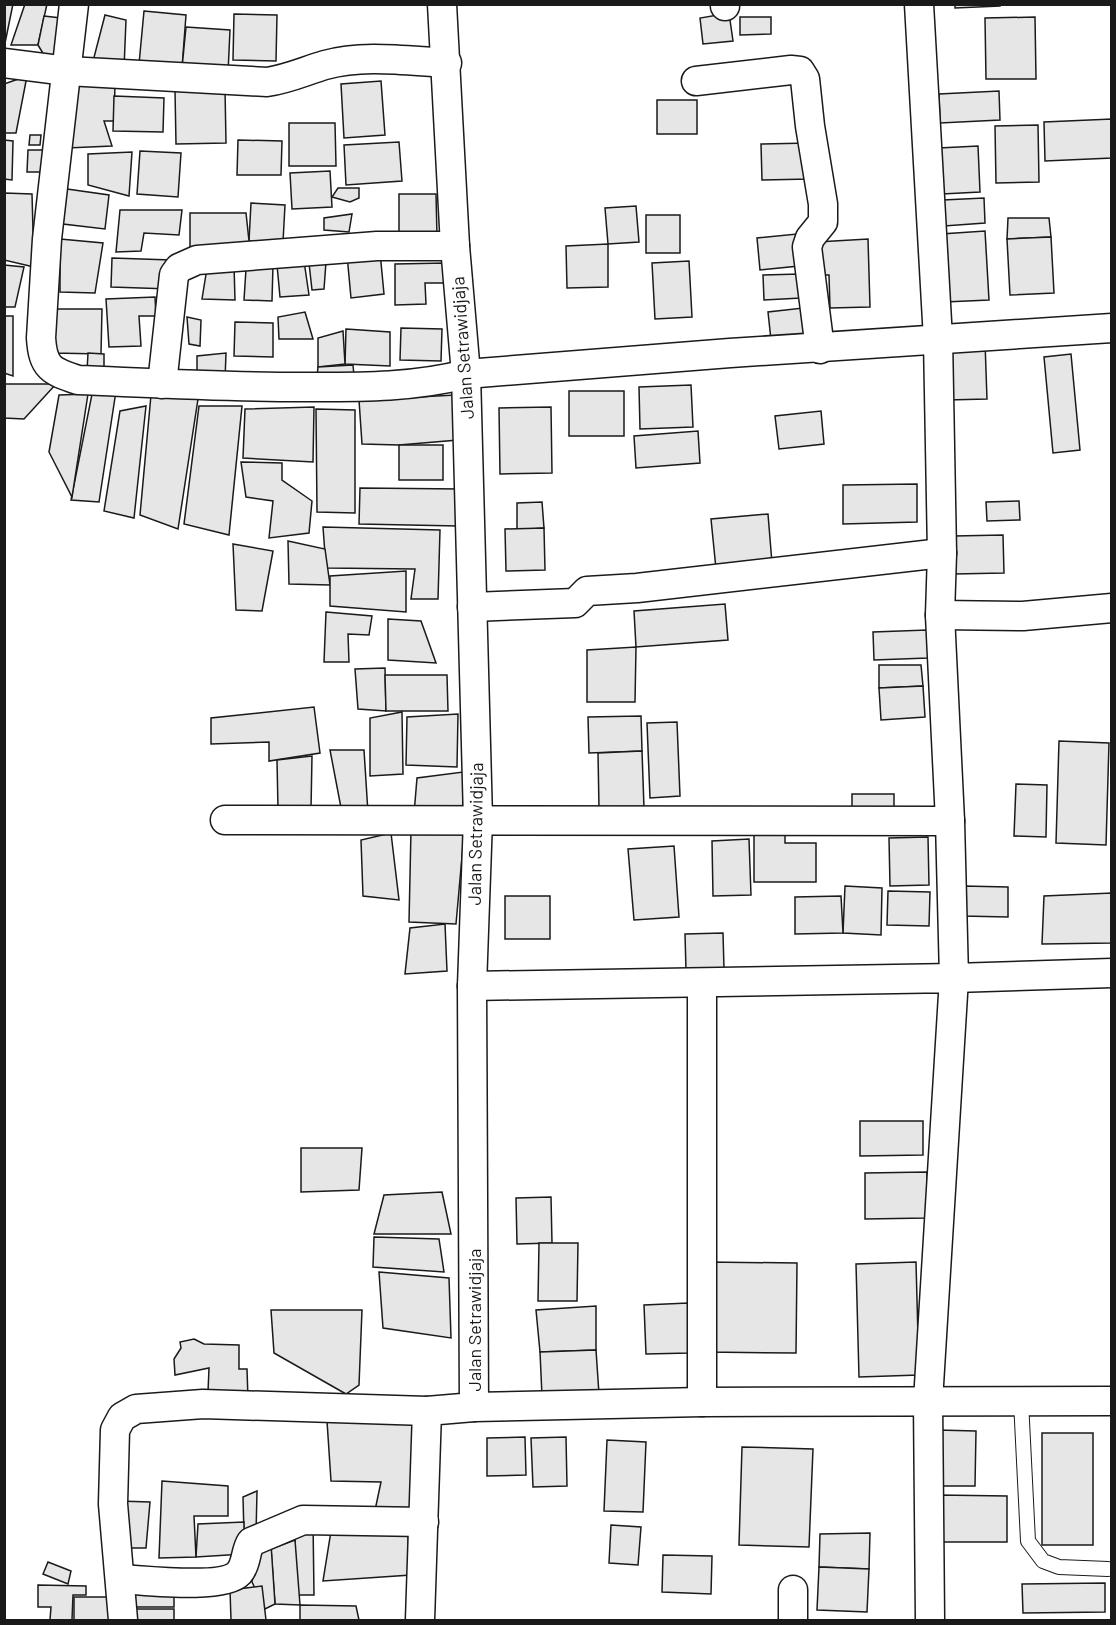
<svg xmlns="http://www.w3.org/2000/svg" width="1116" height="1625" font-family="Barlow,sans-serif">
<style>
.building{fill:#e6e6e6;stroke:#1a1a1a;stroke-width:1.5}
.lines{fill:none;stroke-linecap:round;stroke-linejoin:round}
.lane-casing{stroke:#1a1a1a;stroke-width:16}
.street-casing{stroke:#1a1a1a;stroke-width:31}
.lane{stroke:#fff;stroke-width:14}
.street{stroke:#fff;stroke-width:28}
.labels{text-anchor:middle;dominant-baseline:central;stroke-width:4.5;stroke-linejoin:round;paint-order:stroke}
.street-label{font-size:18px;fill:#1a1a1a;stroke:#fff}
</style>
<rect width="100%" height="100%" fill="#fff"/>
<g class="building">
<path d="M4,4H13L4,48Z"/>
<path d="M25,4H47L38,45H11Z"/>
<path d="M955,4H1000V6L955,8Z"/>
<path d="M144,11L186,15L182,68L139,64Z"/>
<path d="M729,13L733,41L703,44L700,18Z"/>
<path d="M234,14L277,15L276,61L233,60Z"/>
<path d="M105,15L126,20L124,69L92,65Z"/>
<path d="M44,16L69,19L57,60H47L38,45Z"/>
<path d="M740,17H771V34L740,35Z"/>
<path d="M1035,17L1036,79H986L985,18Z"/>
<path d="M186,27L230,30L228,73L182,68Z"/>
<path d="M27,76L16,133H4V84Z"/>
<path d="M381,81L385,135L344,138L341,84Z"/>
<path d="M115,84L114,121H104L112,146L67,148V86Z"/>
<path d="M225,89L226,143L176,144L175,90Z"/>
<path d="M999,91L1000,120L940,123L939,94Z"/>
<path d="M114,96L164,98L163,132L113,131Z"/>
<rect x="657" y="100" width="40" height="34"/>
<path d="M1112,119V158L1045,161L1044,122Z"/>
<path d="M289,123H335L336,166H289Z"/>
<path d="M1038,125L1039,182L996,183L995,126Z"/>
<path d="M30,135H41L40,145H29Z"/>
<path d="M4,140L13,141L12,180L4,179Z"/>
<path d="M238,140L282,141L281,175H237Z"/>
<path d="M399,142L402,181L346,185L344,145Z"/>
<path d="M809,143L810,179L762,180L761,144Z"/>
<path d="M978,146L980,192L942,194L939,148Z"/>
<path d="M28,150H50L47,172H27Z"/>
<path d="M140,151L181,153L178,197L137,194Z"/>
<path d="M132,152L129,196L88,185V154Z"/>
<path d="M330,171L332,207L292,209L290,173Z"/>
<path d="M338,188H359V198L350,202L332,197Z"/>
<path d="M67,189L109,195L105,229L63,224Z"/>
<path d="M4,193L32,194L34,267L4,260Z"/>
<path d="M399,194H436L437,236H399Z"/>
<path d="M984,198L985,223L944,226L943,200Z"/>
<path d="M251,203L285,205L283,242L249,241Z"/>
<path d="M636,206L639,242L608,244L605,208Z"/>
<path d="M120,210H182L179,235L144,233L141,251L116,252Z"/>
<path d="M190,213H246L249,241L246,249H190Z"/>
<path d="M352,214L349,232L324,230V218Z"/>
<rect x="646" y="215" width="34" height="38"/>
<path d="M1008,218H1049L1051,237L1007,239Z"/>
<path d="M985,231L989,300L945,302L941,234Z"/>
<path d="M797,234L799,266L760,270L757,238Z"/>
<path d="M1051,237L1054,293L1010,295L1007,239Z"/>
<path d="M60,239L103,243L95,293L60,292Z"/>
<path d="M868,239L870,307L830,308L829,275H818L817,242Z"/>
<path d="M608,244V287L567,288L566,246Z"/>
<path d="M380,252L384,294L351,298L347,255Z"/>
<path d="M112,258L171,260L170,289L111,287Z"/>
<path d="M304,261L309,295L280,297L277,265Z"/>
<path d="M689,261L692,317L655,319L652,263Z"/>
<path d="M208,262L234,265L235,300L202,299Z"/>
<path d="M326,262L324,289L312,290L309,263Z"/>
<path d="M446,263L447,283H425L426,304L395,305V264Z"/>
<path d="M4,265L24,267L15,307H4Z"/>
<path d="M273,265L272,301L244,300L246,269Z"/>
<path d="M800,274L801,298L764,300L763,275Z"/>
<path d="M155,297L156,316H139L141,346L109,347L106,299Z"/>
<path d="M803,308L806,337L771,340L768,312Z"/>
<path d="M53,309H102L101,354L53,353Z"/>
<path d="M305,312L313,339H279L278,317Z"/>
<path d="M4,316H13V376L4,373Z"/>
<path d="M187,317L201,320L200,346L189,344Z"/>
<path d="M235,322L273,323V357L234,356Z"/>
<path d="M401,328L442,329L441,361L400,360Z"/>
<path d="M346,329L390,332V366L345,364Z"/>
<path d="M343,331L345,364L318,367V338Z"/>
<path d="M985,342L987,399L947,400L945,343Z"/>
<path d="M88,353L104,354V371H87Z"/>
<path d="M226,353L225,380L197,379V356Z"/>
<path d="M1071,354L1080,450L1053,453L1044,357Z"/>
<path d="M353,365L355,387H316L318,367Z"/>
<path d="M4,384H56L24,419L4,418Z"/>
<path d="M691,385L693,427L640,429L639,387Z"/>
<path d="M93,389L116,391L99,502L71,500Z"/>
<rect x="569" y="391" width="55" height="45"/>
<path d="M88,394L72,497L49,452L59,395Z"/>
<path d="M151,395L198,399L178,529L140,515Z"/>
<path d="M456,395L458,440L399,445L362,444L359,400Z"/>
<path d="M146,406L134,518L104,511L120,411Z"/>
<path d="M199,406H242L229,535L184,524Z"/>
<path d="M314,407L313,462L243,458L245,409Z"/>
<path d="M551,407L552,473L500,474L499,408Z"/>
<path d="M316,409L355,410V513L317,512Z"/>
<path d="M821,411L824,444L779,449L775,416Z"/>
<path d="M698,431L700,463L636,468L634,436Z"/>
<rect x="399" y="445" width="44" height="35"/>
<path d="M241,462L282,463V480L312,501L309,533L269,538L273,501L246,497Z"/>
<path d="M917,484V522L843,524V485Z"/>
<path d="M360,488L461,489L458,526L359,524Z"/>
<path d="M1019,501L1020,520L987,521L986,502Z"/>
<path d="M542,502L544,528L517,530V503Z"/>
<path d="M768,514L772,563L716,569L711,519Z"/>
<path d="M323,527L440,530L438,599H411L415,569L326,568Z"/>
<path d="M544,528L545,570L506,571L505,529Z"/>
<path d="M1003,535L1004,573L954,574V536Z"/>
<path d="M288,541L325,549L330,585L289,584Z"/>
<path d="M233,544L273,551L262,611L236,610Z"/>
<path d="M406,571V612L330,606V576Z"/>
<path d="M725,604L728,640L636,647L634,611Z"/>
<path d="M326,612L372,616L369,635L348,634L349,662H324Z"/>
<path d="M388,619L421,621L436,663L388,660Z"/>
<path d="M927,630L928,658L874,660L873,632Z"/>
<path d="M636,647L635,702H587V650Z"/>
<path d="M879,665H921L923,686L879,688Z"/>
<path d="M385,668L386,711L358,709L355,669Z"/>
<path d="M385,675H447L448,711H386Z"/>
<path d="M923,686L925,717L881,720L879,688Z"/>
<path d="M314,707L320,753L269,761V742L211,744V718Z"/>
<path d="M402,712L403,774L370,776V718Z"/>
<path d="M458,714L457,767L406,765L407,717Z"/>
<path d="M641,716L642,751L589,753L588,717Z"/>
<path d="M677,722L680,796L650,798L647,723Z"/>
<path d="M1059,741L1109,743L1106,845L1056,843Z"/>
<path d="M330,750H364L368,813H342Z"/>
<path d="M642,751L644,808H599L598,753Z"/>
<path d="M312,756L311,809H278L277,760Z"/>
<path d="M463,772V816L414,814L417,778Z"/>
<path d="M1016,784L1047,785L1046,837L1014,836Z"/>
<rect x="852" y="794" width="42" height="24"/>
<path d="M465,823L456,924L409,922L411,830Z"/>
<path d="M391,833L399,900L363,896L361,840Z"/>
<path d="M785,834V843H816V882H754V835Z"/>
<path d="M928,837L929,885L890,886L889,838Z"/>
<path d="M749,839L751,895L713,896L712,841Z"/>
<path d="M674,846L679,917L634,920L628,849Z"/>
<path d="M845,886L882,888L881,935L843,933Z"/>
<path d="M963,886L1008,887V917L962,916Z"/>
<path d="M888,891L930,892L929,926L887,925Z"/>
<path d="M1112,893V943L1042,944L1044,896Z"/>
<rect x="505" y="896" width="45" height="43"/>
<path d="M841,896L843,933L795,934V897Z"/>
<path d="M445,924L447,971L405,974L410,928Z"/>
<path d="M723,933L724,969L686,970L685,934Z"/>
<path d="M860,1121H923V1155L860,1156Z"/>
<path d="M301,1148H362L359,1190L301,1192Z"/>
<path d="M927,1172V1218L865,1219V1173Z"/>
<path d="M442,1192L451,1234H374L384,1195Z"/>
<path d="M551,1197L552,1243L517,1244L516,1198Z"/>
<path d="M374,1237L439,1239L444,1272L373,1267Z"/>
<path d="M539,1243H578L577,1301H538Z"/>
<path d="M706,1262L797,1263L796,1353L705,1352Z"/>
<path d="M916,1262L919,1375L859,1377L856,1264Z"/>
<path d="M379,1272L449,1278L451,1338L383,1328Z"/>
<path d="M688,1303L689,1353L646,1354L644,1305Z"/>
<path d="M596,1306V1350L540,1352L536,1310Z"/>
<path d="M271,1310H362L359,1385L346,1394L274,1353Z"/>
<path d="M194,1339L204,1344L239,1345V1369H247L248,1399L208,1392L209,1368L175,1375L174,1359L181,1348L180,1342Z"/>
<path d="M596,1350L599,1394L542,1396L540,1352Z"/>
<path d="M418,1418L416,1514L374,1515L381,1482L331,1481L327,1421Z"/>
<path d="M937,1430L976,1431L975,1486H936Z"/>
<rect x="1042" y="1433" width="51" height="112"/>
<path d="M525,1437L526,1475L487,1476V1438Z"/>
<path d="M566,1437L567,1486L533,1487L531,1438Z"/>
<path d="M607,1440L646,1442L643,1512L604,1511Z"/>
<path d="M742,1447L813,1449L809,1547L739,1545Z"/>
<path d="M162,1481L228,1486V1516H194L196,1557L159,1558Z"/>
<path d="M257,1491L256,1535H244L243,1497Z"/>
<path d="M938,1495L1007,1496V1542H938Z"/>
<path d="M118,1501L150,1502L146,1548H118Z"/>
<path d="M313,1521L314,1595H296L295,1532Z"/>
<path d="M244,1522V1554L196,1557L198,1524Z"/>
<path d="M407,1523L411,1575L323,1581L332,1525Z"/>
<path d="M611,1525L641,1527L638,1565L609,1563Z"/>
<path d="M870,1533L869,1569L819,1567L820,1534Z"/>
<path d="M295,1540L300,1605L275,1604L271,1549Z"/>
<path d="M271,1544L275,1604L265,1609L252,1582L253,1547Z"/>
<path d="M663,1555L712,1556L711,1594L662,1592Z"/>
<path d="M48,1562L71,1571L68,1584L43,1574Z"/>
<path d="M819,1567L869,1569L867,1612L817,1610Z"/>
<rect x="126" y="1581" width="48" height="26"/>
<path d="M1105,1583V1612L1023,1613L1022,1584Z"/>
<path d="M38,1585L86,1586V1595H73L72,1620H50L51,1607H38Z"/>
<path d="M262,1586L266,1620H231L230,1590Z"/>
<rect x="74" y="1597" width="47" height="23"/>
<path d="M300,1605L356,1606L359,1620H300Z"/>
<rect x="124" y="1609" width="50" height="11"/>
</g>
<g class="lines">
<g class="lane-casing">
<path id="lane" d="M1021,1401L1028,1541L1043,1561L1059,1567L1108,1569"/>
</g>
<g class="street-casing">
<g id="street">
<path d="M74,4L47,239L41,338C43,368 51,371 78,380C153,383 228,387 302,387C357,387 412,388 466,374L730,353L1112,328"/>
<path d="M725,4V6"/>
<path d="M4,63L67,71L267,82C288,79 305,71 325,65C364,54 408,61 447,63"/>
<path d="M696,81L791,70L800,71L805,79L810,126L823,204V222L810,238L807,247L820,349"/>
<path d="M162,384L174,275L179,268L197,260L377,246H455"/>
<path d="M472,607L575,603L587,591L637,588L942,553"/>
<path d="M940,615L1023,616L1112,608"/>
<path d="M225,820L950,821L940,615L942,553L938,339L919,4"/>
<path d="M950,821L954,978L1112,973"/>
<path d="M472,986L954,978L928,1401L930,1620"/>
<path d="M702,1402V983"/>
<path d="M474,1407L702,1402L1112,1401"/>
<path d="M120,1579C144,1580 223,1590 239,1573C247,1564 245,1551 251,1542L303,1520L424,1522"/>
<path d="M793,1590V1620"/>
<path d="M123,1620L113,1504L115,1430L122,1417L136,1409L203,1404L427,1411"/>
<path d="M420,1620L427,1411L474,1407L472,986L478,819L466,374L455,246L442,4"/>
</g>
</g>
<use href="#lane" class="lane"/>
<use href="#street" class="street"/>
</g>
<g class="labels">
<g class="street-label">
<text transform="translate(462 348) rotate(-94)">Jalan Setrawidjaja</text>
<text transform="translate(475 834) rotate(-89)">Jalan Setrawidjaja</text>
<text transform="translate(474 1320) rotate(-90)">Jalan Setrawidjaja</text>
</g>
</g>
<rect width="1116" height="1625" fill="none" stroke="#1a1a1a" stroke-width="12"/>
</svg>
